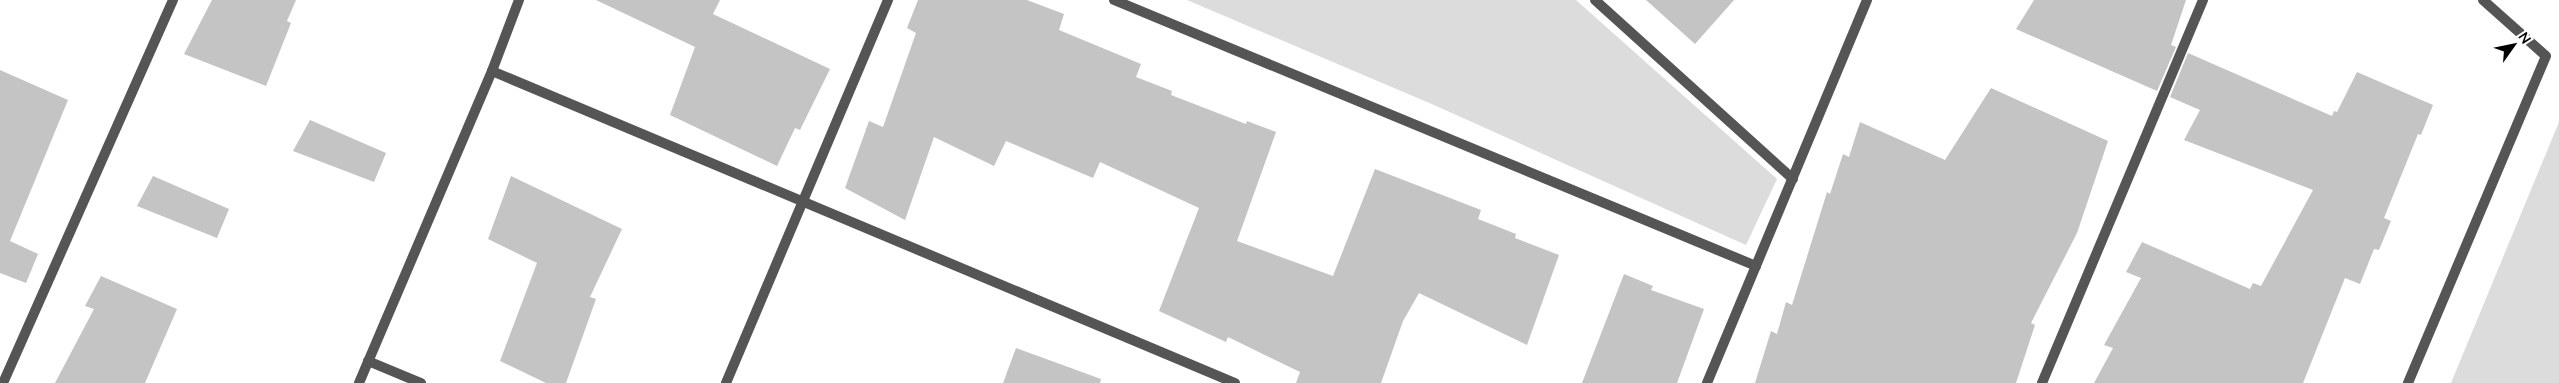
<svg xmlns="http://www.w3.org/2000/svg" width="2559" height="383" font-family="'Nunito Sans',sans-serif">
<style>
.green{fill:#dcdcdc}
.building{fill:#c4c4c4}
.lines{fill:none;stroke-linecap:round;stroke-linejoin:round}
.street{stroke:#555;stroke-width:10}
</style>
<rect width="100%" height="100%" fill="#fff"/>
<g class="green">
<path d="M1187,0H1576L1777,179L1746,245L1434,105Z"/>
<path d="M2559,122V383H2451Z"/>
</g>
<g class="building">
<path d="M212,0H296L287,21L291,23L266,86L184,54Z"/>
<path d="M596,0H720L713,14L830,69L800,130L795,128L777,166L670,115L695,47Z"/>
<path d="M918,0H1027L1064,14L1059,30L1141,64L1136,77L1172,91L1171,95L1246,124L1247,121L1276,132L1237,241L1333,276L1375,169L1481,210L1478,219L1516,234L1515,238L1559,255L1527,345L1419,293L1403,321L1381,383H1296L1300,372L1228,337L1226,342L1159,311L1199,208L1100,162L1093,178L1006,141L994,166L934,137L905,220L845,188L869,121L883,127L916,33L907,28Z"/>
<path d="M1646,0H1734L1695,44Z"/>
<path d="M2034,0H2186L2171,45L2176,47L2157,91L2016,29Z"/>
<path d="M2188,53L2332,116L2334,111L2337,112L2357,72L2433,105L2421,135L2418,134L2384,218L2391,221L2379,250L2374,249L2360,284L2345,278L2303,383H2094L2113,348L2104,345L2141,278L2126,272L2142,242L2250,289L2253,283L2261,286L2313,190L2184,140L2200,110L2170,97Z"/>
<path d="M0,70L68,100L10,241L38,254L26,283L0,273Z"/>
<path d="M1991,88L2108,141L2077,233L2031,323L2035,325L2016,383H1755L1771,331L1777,334L1786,302L1792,305L1827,192L1830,194L1843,154L1849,157L1860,122L1945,160Z"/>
<path d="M310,120L386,153L374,182L293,151Z"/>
<path d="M153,176L229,209L217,238L137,206Z"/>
<path d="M511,176L622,229L590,297L596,299L566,383H546L500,361L537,263L488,239Z"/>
<path d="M1624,274L1653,286L1651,290L1704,309L1677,383H1582Z"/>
<path d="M101,276L177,309L145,383H55L94,309L85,306Z"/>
<path d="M1016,348L1101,379L1100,383H1003Z"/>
</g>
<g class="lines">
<g class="street">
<path d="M1114,0L1756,266"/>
<path d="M1595,0L1793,179"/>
<path d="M492,71L1235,383"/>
<path d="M368,361L421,383"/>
<path d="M3,383L173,0"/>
<path d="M359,383L492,71L519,0"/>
<path d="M726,383L888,0"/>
<path d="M1707,383L1867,0"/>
<path d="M2042,383L2203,0"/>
<path d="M2408,383L2546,56L2483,0"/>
</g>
</g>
<g transform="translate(2514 45) rotate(57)" stroke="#ffffff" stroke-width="4" paint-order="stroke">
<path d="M0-4L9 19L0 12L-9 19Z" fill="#000000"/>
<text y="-8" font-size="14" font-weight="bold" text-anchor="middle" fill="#000000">N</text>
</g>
</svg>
